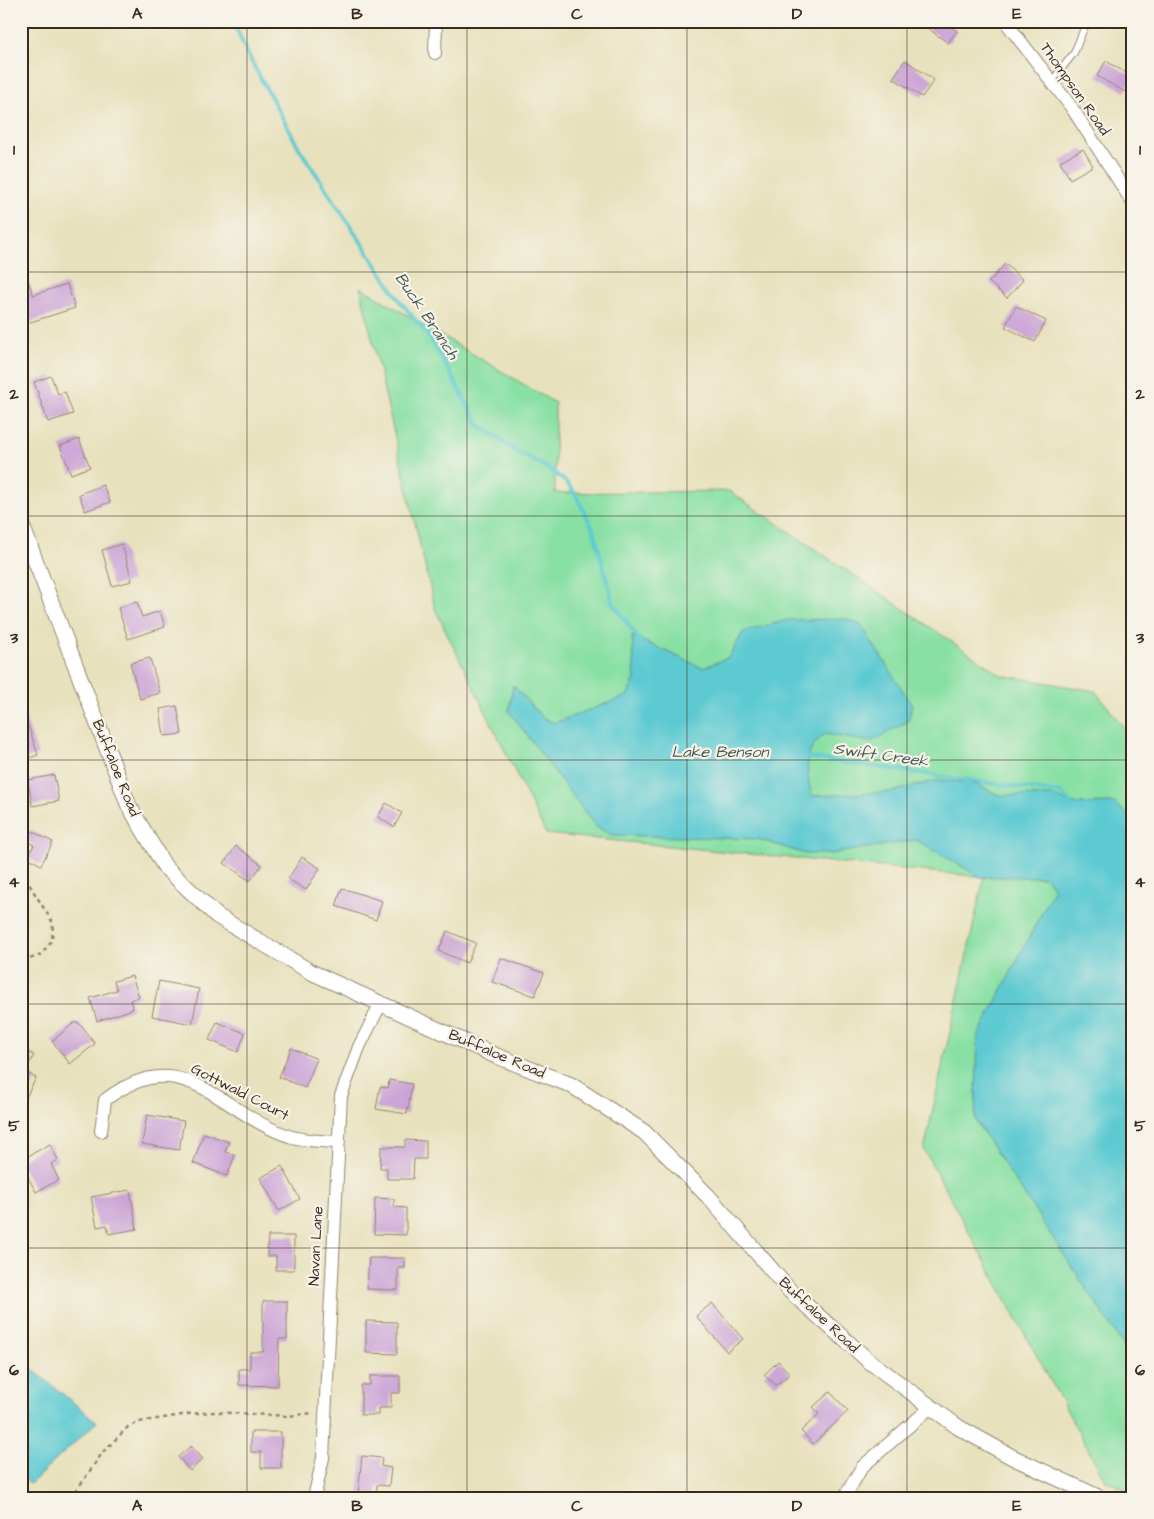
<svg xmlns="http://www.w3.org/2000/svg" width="1154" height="1519" font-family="'Architects Daughter',sans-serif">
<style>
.green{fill:#88e0a4;stroke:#628561}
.water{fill:#5dcad2;stroke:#4c7a78}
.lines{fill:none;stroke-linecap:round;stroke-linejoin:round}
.stream{stroke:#5dcad2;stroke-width:4}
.building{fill:#cca5d7}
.service-casing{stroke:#92866e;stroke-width:8}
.minor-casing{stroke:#92866e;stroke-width:14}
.tertiary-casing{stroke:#92866e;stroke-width:17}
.path{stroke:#92866e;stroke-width:2.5;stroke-dasharray:4 4;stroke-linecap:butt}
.service{stroke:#fff;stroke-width:6}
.minor{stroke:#fff;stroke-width:12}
.tertiary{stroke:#fff;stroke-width:15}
.grid{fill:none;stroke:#3b2a1e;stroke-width:1;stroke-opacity:0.55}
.labels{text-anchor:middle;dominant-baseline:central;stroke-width:4.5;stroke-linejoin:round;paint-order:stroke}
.street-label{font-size:15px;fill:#3b2a1e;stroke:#f7f3e8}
.water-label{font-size:16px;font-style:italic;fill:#455a54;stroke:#f7f3e8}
.neatline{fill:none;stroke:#3b2a1e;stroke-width:2}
.grid-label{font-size:16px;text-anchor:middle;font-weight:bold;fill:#3b2a1e}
</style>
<rect width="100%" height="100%" fill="#f7f3e8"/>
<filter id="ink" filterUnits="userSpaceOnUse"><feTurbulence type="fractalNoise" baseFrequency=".02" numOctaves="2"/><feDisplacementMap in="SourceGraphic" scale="10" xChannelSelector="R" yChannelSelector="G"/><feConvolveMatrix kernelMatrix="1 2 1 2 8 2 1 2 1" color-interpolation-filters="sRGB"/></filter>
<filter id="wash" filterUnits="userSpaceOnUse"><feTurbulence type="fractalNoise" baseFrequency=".0096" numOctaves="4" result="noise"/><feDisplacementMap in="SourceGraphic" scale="20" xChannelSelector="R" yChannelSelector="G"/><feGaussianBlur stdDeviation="1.12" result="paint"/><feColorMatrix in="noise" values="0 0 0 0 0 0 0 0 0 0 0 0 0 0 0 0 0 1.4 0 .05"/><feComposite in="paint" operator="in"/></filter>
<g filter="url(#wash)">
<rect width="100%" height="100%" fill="#e8e1bd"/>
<path class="green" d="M360,287L555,403V493L729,491L1001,675L1095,691L1133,739V1493L1105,1480L924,1150L984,877L546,834L435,609Z"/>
<g class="water">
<path d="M847,619L861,625L912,705L908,721L871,742L825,734C803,749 806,773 812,796L891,792L939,780L974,783L999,795L1053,796L1070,804L1115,803L1133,820V1366L1121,1341L975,1120L978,1036L1054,889L1046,877H980L916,840L830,854H805L758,839L612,835L596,827L509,711L513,685L542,717L554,723L627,696L635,679L632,636L703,668L729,657L743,632L787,620Z"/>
<path d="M21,1360L97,1422L30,1484L21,1474Z"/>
</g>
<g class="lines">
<g class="stream">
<path d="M233,21L248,55L299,148L400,301L431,339L479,425L513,449L551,470L567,483L576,495L594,531L613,603L640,641"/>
<path d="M805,757L1061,793L1072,806"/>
</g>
</g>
<g id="blocks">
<g class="building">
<path d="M918,21H944L957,31L948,43Z"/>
<path d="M905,60L934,80L922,97L893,78Z"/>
<path d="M1106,61L1133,77L1125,92L1097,76Z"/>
<path d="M1083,149L1093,166L1070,179L1060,161Z"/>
<path d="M1005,264L1023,280L1007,298L989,282Z"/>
<path d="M21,265H23L33,295L67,284L75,308L24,324L21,315Z"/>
<path d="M1016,306L1046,321L1035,342L1005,327Z"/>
<path d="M51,376L58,394L65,392L73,414L48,422L34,382Z"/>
<path d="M79,439L90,467L71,474L60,446Z"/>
<path d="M103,485L110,502L85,511L79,494Z"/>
<path d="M122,544L132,581L112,586L102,550Z"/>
<path d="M137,602L142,617L160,611L165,627L128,639L118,608Z"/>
<path d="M150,658L160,693L140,699L130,663Z"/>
<path d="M177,706L182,734L164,736L160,709Z"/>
<path d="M21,710H23L38,755L21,761Z"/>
<path d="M54,775L59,801L32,806L28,780Z"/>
<path d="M386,803L402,813L394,827L378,817Z"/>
<path d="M30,830L53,842L41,865L27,857L34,845L25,840Z"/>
<path d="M236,846L262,865L250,881L224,863Z"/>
<path d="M302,857L320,868L306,890L288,879Z"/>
<path d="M342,888L382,901L376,920L336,906Z"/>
<path d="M447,931L476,943L467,963L439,951Z"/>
<path d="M501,958L544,973L535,996L492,982Z"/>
<path d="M132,976L139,997L130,1000L133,1009L97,1021L90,998L117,990L114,981Z"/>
<path d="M159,981L199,989L192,1024L152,1016Z"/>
<path d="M217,1022L245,1033L238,1052L209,1040Z"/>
<path d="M74,1023H79L95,1044L70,1064L52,1041Z"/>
<path d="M291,1048L317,1059L305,1088L279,1077Z"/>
<path d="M21,1049L34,1055L25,1072L36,1078L21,1107Z"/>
<path d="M389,1080L412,1084L407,1114L376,1109L380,1087L388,1088Z"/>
<path d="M147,1115L184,1121L179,1150L142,1144Z"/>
<path d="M204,1133L229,1142L225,1152L235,1155L227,1176L193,1163Z"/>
<path d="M405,1140L426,1141V1159H414L413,1179H387V1168H380L381,1147H405Z"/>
<path d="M50,1144L58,1160L51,1164L59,1180L36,1192L21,1164V1160Z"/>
<path d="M282,1166L300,1199L279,1211L260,1178Z"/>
<path d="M130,1190L137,1229L109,1234L107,1225L97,1227L91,1197Z"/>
<path d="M375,1198L394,1199V1207L406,1208V1235L374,1234Z"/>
<path d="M268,1236H294V1270H276V1256H267Z"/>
<path d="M369,1258H405V1268H398V1290L367,1289Z"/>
<path d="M263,1301H287V1339H279L278,1386L239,1385V1369H250V1352H263Z"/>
<path d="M712,1303L743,1339L727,1352L696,1316Z"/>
<path d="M366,1321L397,1322V1354L366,1353Z"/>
<path d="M778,1361L790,1374L776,1385L764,1375Z"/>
<path d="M370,1376H400V1393H391V1408H378V1415H361V1385H370Z"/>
<path d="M830,1392L848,1411L813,1444L801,1431L819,1414L813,1407Z"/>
<path d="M251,1432H281V1468H261V1452H251Z"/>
<path d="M191,1446L203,1459L190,1471L178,1457Z"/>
<path d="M362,1456L382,1458L381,1466L391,1468L389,1486L377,1485L376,1495L358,1493Z"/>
</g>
</g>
</g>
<g filter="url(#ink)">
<use href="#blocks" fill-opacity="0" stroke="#92866e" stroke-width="1"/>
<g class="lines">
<g class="service-casing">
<path id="service" d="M1052,81L1074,53L1087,21"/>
</g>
<g class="minor-casing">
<g id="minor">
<path d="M1005,21L1072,108L1133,203"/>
<path d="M435,53L436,21"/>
<path d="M101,1131L105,1100C186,1039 220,1115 292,1137C306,1141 323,1141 337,1142"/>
<path d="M314,1498L323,1458L341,1096L359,1047L381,1003"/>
<path d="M844,1498L862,1467L931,1407"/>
</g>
</g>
<g class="tertiary-casing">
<path id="tertiary" d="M21,523L129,806L165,867L217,916L311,972L494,1055L571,1085L644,1132L708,1196L790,1291L869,1361L958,1427L1012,1457L1100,1498"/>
</g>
<g class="path">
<path d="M21,871L53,923L52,940L41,955L21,962"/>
<path d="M21,1493L26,1498"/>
<path d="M71,1498L103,1452L128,1427L139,1422L188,1414L214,1412L289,1416L313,1413"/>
</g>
<use href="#service" class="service"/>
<use href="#minor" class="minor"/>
<use href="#tertiary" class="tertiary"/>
</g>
</g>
<path class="grid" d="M247,21V1498M467,21V1498M687,21V1498M907,21V1498M21,272H1133M21,516H1133M21,760H1133M21,1004H1133M21,1248H1133"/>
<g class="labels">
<g class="street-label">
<text transform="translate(1075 89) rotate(55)">Thompson Road</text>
<text transform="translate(116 768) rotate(68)">Buffaloe Road</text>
<text transform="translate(497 1054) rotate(23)">Buffaloe Road</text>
<text transform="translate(240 1092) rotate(27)">Gottwald Court</text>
<text transform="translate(316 1246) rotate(-87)">Navan Lane</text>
<text transform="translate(819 1315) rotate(43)">Buffaloe Road</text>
</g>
<g class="water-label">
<text transform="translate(427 316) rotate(56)">Buck Branch</text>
<text x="720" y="752">Lake Benson</text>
<text transform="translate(881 755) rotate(8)">Swift Creek</text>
</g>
</g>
<rect width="1154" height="1519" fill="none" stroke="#f7f3e8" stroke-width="55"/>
<rect x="28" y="28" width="1098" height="1464" class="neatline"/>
<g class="grid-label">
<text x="137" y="19">A</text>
<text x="357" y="19">B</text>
<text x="577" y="19">C</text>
<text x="797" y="19">D</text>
<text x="1017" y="19">E</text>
<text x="14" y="155">1</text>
<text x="1140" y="155">1</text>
<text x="14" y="399">2</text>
<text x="1140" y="399">2</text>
<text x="14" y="643">3</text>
<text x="1140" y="643">3</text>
<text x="14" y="887">4</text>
<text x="1140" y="887">4</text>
<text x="14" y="1131">5</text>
<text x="1140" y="1131">5</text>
<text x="14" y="1375">6</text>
<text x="1140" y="1375">6</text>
<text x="137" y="1511">A</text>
<text x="357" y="1511">B</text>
<text x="577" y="1511">C</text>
<text x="797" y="1511">D</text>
<text x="1017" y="1511">E</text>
</g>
</svg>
